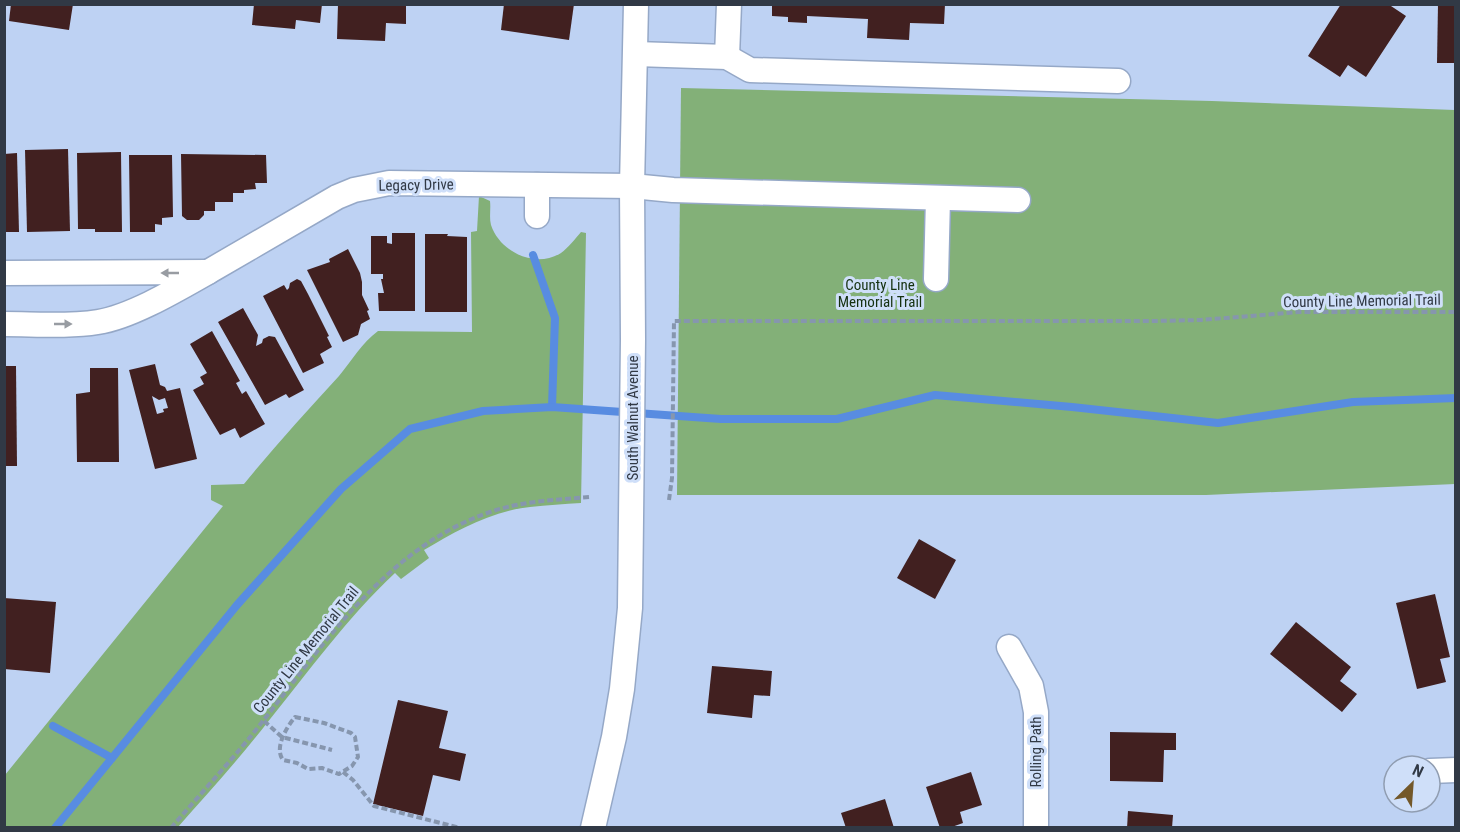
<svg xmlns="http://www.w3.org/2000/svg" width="1460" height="832" font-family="'Roboto Condensed',sans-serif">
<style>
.green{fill:#83b078}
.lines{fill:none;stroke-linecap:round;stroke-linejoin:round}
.stream{stroke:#588ce1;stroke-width:8}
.building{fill:#412020;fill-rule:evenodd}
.minor-casing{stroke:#95a8c7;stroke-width:27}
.path{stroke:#8696ae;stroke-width:4;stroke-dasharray:6 3;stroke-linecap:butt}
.minor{stroke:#fff;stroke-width:24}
.oneway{fill:#989ca2}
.labels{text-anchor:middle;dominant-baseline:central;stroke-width:6;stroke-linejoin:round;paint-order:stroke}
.street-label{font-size:15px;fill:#313945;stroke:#cfdff9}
.park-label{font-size:15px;fill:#15310f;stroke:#cfdff9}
</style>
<rect width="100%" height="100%" fill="#bed2f3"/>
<g class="green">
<path d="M681,88L1212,101L1455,110V484L1206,495H677Z"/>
<path d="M479,196L490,201C491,209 489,217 491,225C500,252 535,269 561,253C568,248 575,239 581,232L586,233L581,503C564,504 547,505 530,507C491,511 456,531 424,550L429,558L401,579L395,573C347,618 309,671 267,723C239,759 208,793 178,827L5,828V775L223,506L211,500V485L244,484C274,447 307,411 339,376C352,360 362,343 378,331L472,332L471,232L477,231Z"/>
</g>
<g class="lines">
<g class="stream">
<path d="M533,255L555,318L552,407"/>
<path d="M53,726L112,758"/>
<path d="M55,828L237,605L341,489L410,429L483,411L552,407L721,419H837L935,395L1072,407L1218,423L1353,402L1456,398"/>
</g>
</g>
<g class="building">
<path d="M11,4H73L69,30L9,21Z"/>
<path d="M254,4H322L320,23L296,20L295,29L252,25Z"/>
<path d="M338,4H406V24L386,23L385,41L337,39Z"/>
<path d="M504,4H574L569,40L501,30Z"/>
<path d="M772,4H945L944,24L910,23L909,40L867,38L868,19L807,16V23L788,22V17L772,16Z"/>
<path d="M1341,4H1388L1406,16L1366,77L1348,65L1340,77L1308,56Z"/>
<path d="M1438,4H1456V63H1437Z"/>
<path d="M68,149L70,231L27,232L25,150Z"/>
<path d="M121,152L122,232H95V229H78L77,153Z"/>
<path d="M17,153L19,232H4V154Z"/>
<path d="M181,154L266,155L267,183H255L256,189L244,190V193H233V202H215V211H204V215L199,220H187L182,216Z"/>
<path d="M129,155H172L173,217L162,218V225L155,224V232H130Z"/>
<path d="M392,233H415V311H379L378,293H384L381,279H383V274H371V236H387V243L392,244Z"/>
<path d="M425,234H448L447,236L467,237V312H425Z"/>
<path d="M348,249L360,273L362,282V295L369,310L367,311L370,319L361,324L358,335L343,342L307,270L330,262L329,259Z"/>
<path d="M297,279L301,281L308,294L329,336L327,337L332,347L320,354L324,363L303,373L263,296L284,285L287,290L289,288L290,283Z"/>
<path d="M243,308L258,335L256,346L262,343L263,339L269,336L275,337L304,390L289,398L286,394L265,405L218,322Z"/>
<path d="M212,331L240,381L236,383L242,394L246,391L265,424L240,438L235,428L220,435L193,390L204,384L200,377L207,373L190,344Z"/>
<path d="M155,364L160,385L165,387L167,391L180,388L197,459L155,469L129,370ZM152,396L159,400L165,398L168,408L163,409L164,412L157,414Z"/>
<path d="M4,366H16L17,466H4Z"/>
<path d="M90,368H118L119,462H77L76,394L90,392Z"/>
<path d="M919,539L956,560L935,599L897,578Z"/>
<path d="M1435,594L1450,657L1440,659L1446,682L1417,689L1396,603Z"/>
<path d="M4,598L56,602L50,673L4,669Z"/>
<path d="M1296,622L1351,667L1340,681L1357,694L1342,712L1270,654Z"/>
<path d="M712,666L772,671L770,696L754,695L752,718L707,713Z"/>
<path d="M398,700L448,711L439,748L466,754L460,781L433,775L423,816L373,804Z"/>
<path d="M1110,732L1176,733V750H1164L1163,782L1110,781Z"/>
<path d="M971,772L982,805L960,812L963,823L949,828H940L926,787Z"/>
<path d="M885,799L894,828H846L841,813Z"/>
<path d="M1128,811L1173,815L1172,828H1127Z"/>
</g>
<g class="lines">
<g class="minor-casing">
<g id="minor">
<path d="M636,54L727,57L750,70L1118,81"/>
<path d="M727,57L729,4"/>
<path d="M537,216V185"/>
<path d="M208,272L337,197L354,190L389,183L632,186L673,190L1018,200"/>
<path d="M4,273L208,272C178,289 131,317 98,322C67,327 35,324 4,324"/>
<path d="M936,279L938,198"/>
<path d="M1009,647L1031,686L1036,712V828"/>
<path d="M1430,771L1456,770"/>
<path d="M593,828L614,737L622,689L630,608L633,339L632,186L636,4"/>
</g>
</g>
<g class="path">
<path d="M669,500L672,478L674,321H1155L1201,320L1298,312H1456"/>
<path d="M295,717L324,723L351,733L355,737L358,757L352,766L339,774L322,768L308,769L297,763L283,760C274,748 286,728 295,717Z"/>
<path d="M264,721L282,737L332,750"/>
<path d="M343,772L353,780L374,806L460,828"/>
<path d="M171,828C202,792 234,758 263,721C327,640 388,547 490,512C522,501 555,500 589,497"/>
</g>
<use href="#minor" class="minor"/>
</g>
<defs><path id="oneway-solid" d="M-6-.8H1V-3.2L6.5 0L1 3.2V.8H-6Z" transform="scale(1.5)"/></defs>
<g class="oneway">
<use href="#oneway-solid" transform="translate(170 273) rotate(180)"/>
<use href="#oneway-solid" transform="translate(63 324)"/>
</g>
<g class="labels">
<g class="street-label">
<text transform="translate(416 185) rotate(-1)">Legacy Drive</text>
<text transform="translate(1362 301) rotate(-1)">County Line Memorial Trail</text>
<text transform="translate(633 418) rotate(-90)">South Walnut Avenue</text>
<text transform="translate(306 650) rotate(-51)">County Line Memorial Trail</text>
<text transform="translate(1036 752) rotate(-90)">Rolling Path</text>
</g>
<g class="park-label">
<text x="880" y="285">County Line<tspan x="880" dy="17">Memorial Trail</tspan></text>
</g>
</g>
<rect width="1460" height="832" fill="none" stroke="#313945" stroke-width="12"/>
<g transform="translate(1412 784) rotate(25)"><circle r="28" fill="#cfdff9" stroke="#909db1" stroke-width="1.5"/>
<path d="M0-4.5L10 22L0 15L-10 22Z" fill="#73582a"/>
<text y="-9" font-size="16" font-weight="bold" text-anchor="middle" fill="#313945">N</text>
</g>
</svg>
